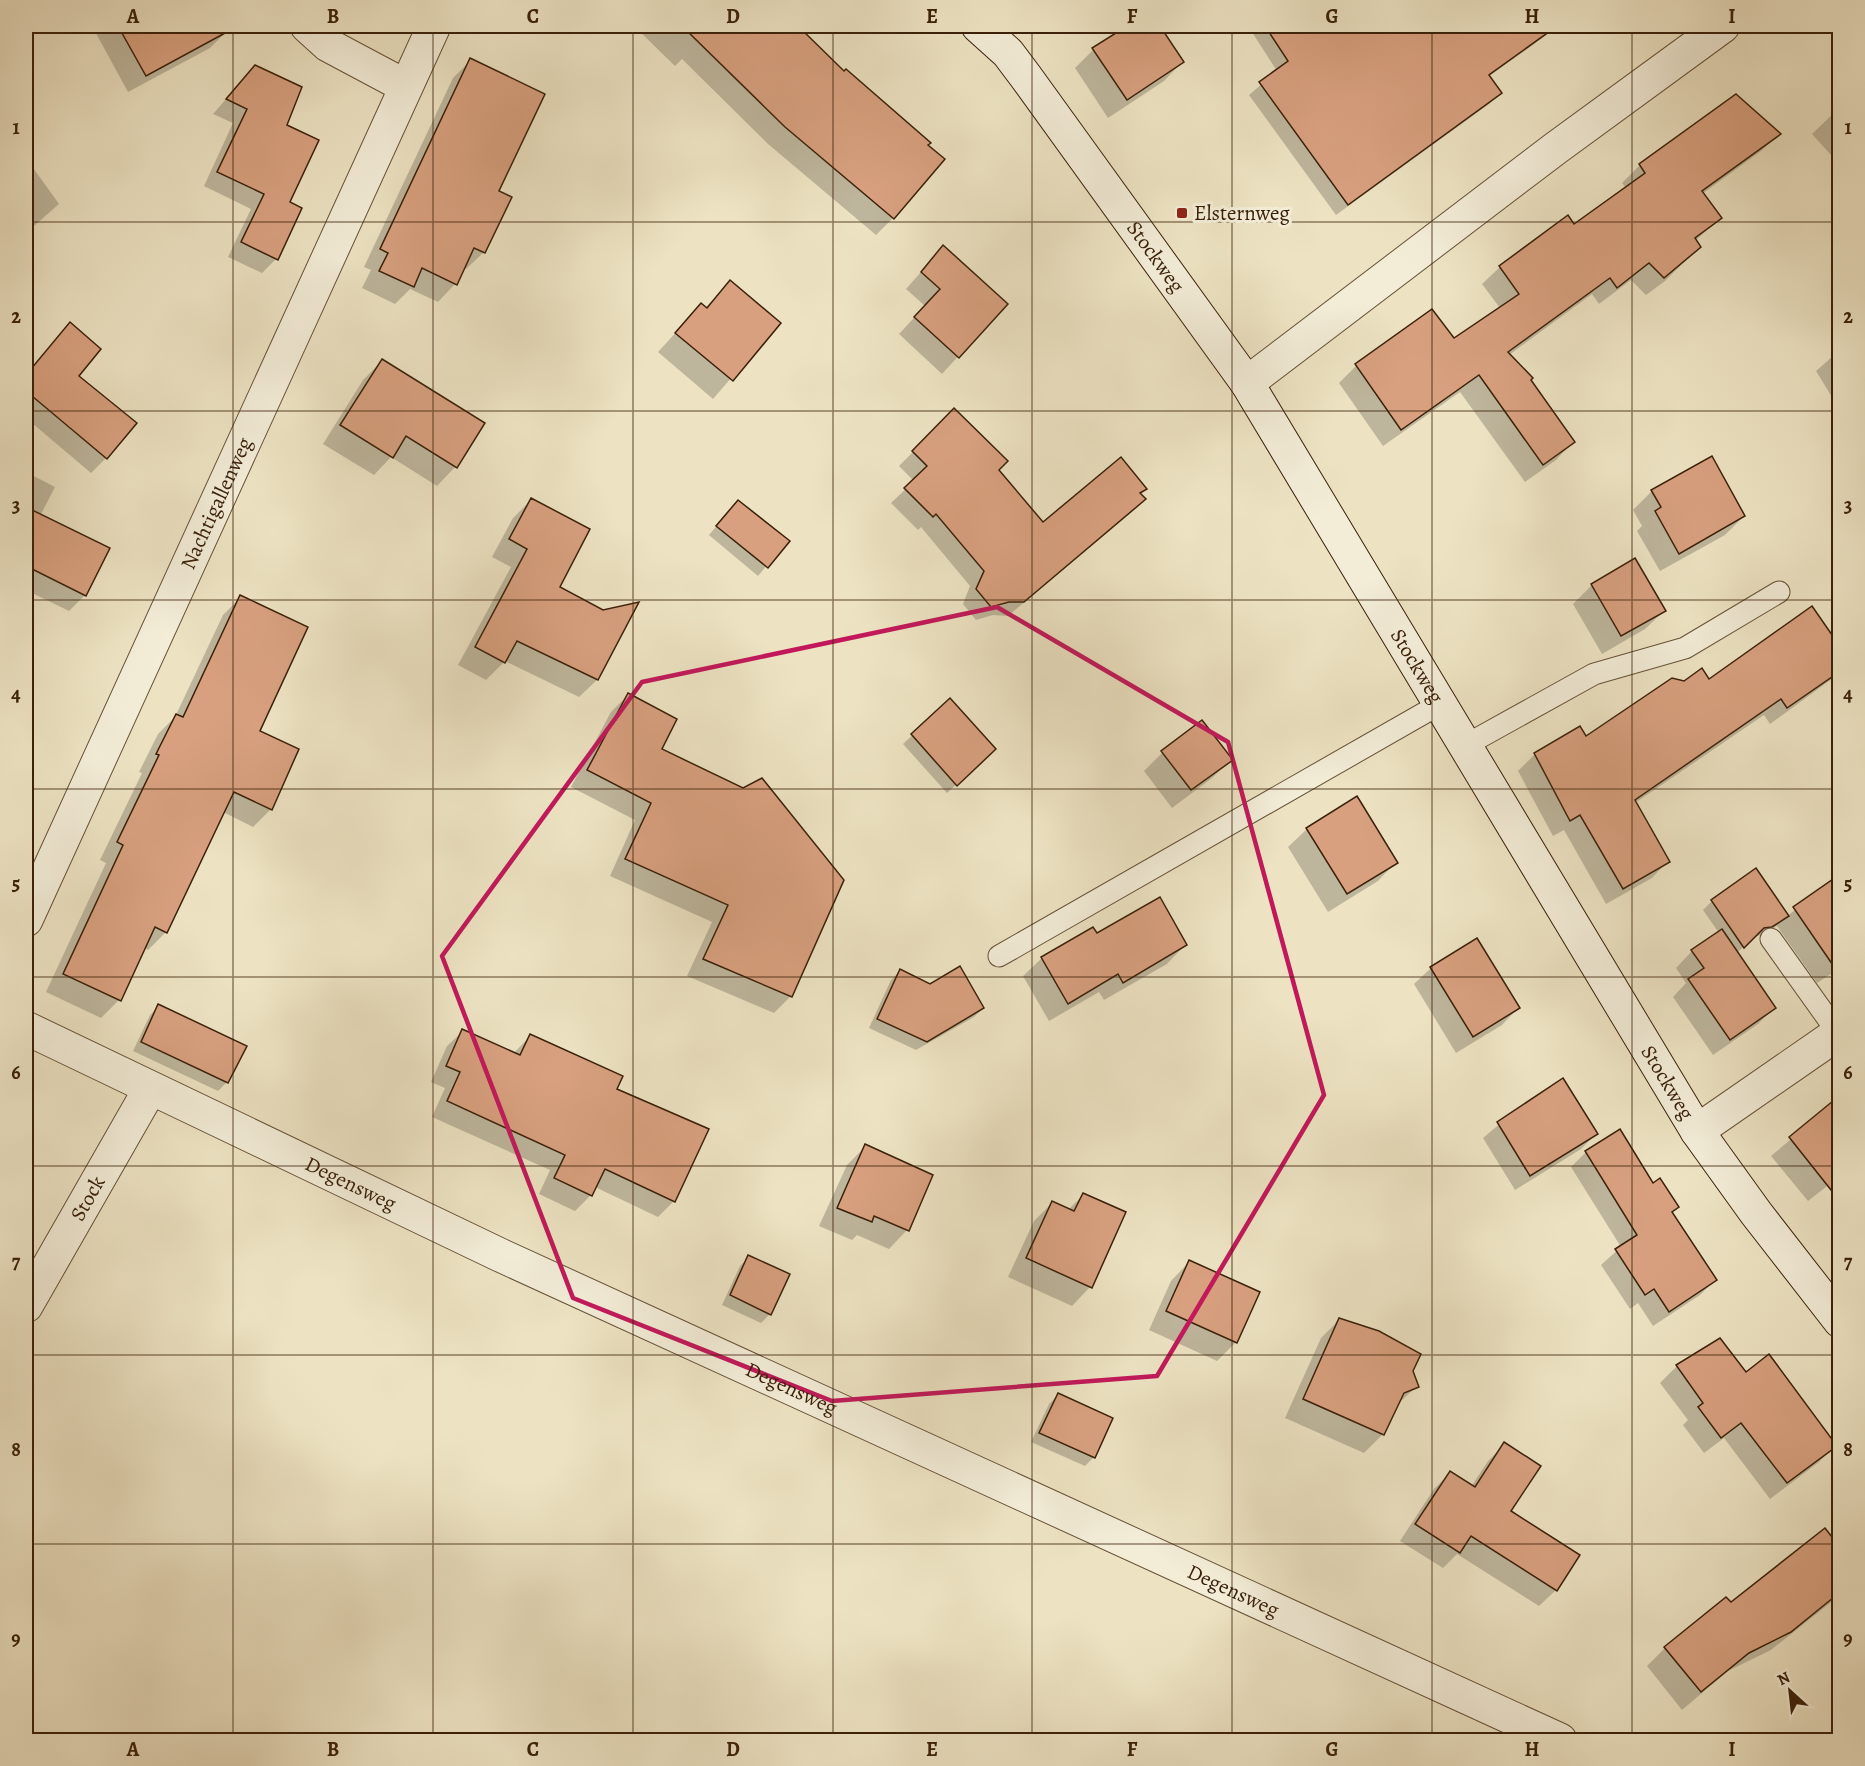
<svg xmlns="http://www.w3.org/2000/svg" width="1865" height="1766" font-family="Alegreya,serif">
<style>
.shadow{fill:#0003}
.building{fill:#d8a07f;stroke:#3a2009;stroke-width:1.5}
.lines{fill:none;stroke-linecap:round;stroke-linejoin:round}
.lane-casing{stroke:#675138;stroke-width:23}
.street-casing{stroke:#675138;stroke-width:35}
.secondary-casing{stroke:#3a2009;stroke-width:35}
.lane{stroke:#f3edd8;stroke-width:21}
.street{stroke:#f3edd8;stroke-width:33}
.secondary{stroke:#f3edd8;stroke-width:33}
.marked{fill:none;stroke:#c2185b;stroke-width:4.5;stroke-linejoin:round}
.grid{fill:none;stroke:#3a2009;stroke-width:1.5;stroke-opacity:0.55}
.poi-dot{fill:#8f2418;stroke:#f3edd8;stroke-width:2}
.labels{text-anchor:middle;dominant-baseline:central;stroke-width:6;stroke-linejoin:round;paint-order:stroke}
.poi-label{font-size:21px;fill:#3a2009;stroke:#f3edd8;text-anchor:start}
.street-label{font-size:21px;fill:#3a2009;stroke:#f3edd8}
.neatline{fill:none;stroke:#3a2009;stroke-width:2}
.grid-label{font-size:20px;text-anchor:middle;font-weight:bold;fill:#3a2009}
</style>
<rect width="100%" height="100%" fill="#ede3c3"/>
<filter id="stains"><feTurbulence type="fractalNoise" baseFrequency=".00333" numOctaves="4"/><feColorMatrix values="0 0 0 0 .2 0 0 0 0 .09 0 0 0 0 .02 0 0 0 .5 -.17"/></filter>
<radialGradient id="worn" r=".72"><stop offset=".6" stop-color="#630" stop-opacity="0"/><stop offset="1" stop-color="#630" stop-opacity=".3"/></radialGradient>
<g class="shadow">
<path d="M92,26H225L228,30L210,48L128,92Z"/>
<path d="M634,26H796L844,73L926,145L893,218L876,235L768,144L682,59L675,66Z"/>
<path d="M1130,26H1158L1182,62L1164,81L1108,118L1075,68L1093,50Z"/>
<path d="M1248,26H1451L1459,36L1473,26H1559L1488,77L1500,93L1489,104L1336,215L1249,95L1277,71Z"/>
<path d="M471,60L497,192L484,252L466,269L463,268L455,284L438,302L410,289L395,304L362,288L371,270L364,267L453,78Z"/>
<path d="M255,66L285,126L288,203L276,259L262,273L228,257L251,209L204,186L233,123L213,114Z"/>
<path d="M1736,96L1779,134L1761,151L1702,194L1720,218L1695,241L1699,247L1665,281L1646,295L1631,280L1599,304L1592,294L1509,355L1573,442L1556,460L1525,482L1460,392L1383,446L1339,383L1356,366L1453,340L1500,308L1482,284L1500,267L1574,226L1626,188L1622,183L1640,165Z"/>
<path d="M1840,107V165L1812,134Z"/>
<path d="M26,158L59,204L26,233Z"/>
<path d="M943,247L1006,304L942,374L899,334L925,306L906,289Z"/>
<path d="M730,282L779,323L713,399L658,352L701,305L705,308Z"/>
<path d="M70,324L77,376L106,458L91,473L26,418V374Z"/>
<path d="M1840,350V406L1838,407L1816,371Z"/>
<path d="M382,361L482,424L455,467L437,486L391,457L374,475L323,444L363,380Z"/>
<path d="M954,411L997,470L1042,524L1145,489L1139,494L1144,499L1129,514L1008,616L993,615L976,620L963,604L970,586L921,527L918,530L891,503L914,481L899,466Z"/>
<path d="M26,472L55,487L40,516L85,595L69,611L26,590Z"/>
<path d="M1652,491L1744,516L1725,535L1660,571L1637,531L1642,526L1633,510Z"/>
<path d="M531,500L558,587L602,611L636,604L597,680L579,697L505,661L486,680L458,665L511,567L492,557L513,518Z"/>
<path d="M729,511L788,541L758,576L709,535Z"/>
<path d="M1592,585L1664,611L1645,629L1602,654L1573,604Z"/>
<path d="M241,597L258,732L271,809L253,827L223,812L166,932L148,950L144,948L119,1000L101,1018L46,992L106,863L100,860L142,773L139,772L158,734L175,717L223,615Z"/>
<path d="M1812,608L1840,648V673L1770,724L1764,715L1635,803L1668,861L1652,878L1606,904L1564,830L1553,836L1518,771L1534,755L1579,728L1585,738L1684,683L1709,681Z"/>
<path d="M628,695L791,996L774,1013L687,976L712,922L610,876L635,820L571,787L611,712Z"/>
<path d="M950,700L985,758L947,793L903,744Z"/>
<path d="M1162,753L1231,760L1212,778L1172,808L1144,771Z"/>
<path d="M1307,829L1396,862L1378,881L1328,912L1288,847Z"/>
<path d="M1838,878L1840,968L1817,983L1777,926L1762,935L1753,937L1737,953L1774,1008L1758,1024L1713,1055L1673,997L1686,983L1676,968L1692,951L1719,933L1703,910L1712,901L1787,916Z"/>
<path d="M1096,935L1185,945L1167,964L1104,1000L1099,992L1049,1021L1023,976L1042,958Z"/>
<path d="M1431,968L1518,1008L1502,1025L1456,1053L1414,984Z"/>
<path d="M900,971L983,1008L974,1017L916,1050L869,1028L891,980Z"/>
<path d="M159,1006L227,1082L218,1091L133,1051L150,1015Z"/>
<path d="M463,1031L513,1054L530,1036L674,1201L658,1217L595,1187L591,1195L575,1211L539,1194L550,1170L432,1117L445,1088L431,1082L447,1046Z"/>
<path d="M1563,1080L1596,1134L1581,1149L1515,1190L1483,1138L1521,1106Z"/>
<path d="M1840,1098V1176L1808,1201L1771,1156Z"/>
<path d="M866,1146L907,1230L889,1249L857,1235L852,1240L819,1226L847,1165Z"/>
<path d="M1586,1152L1671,1213L1715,1280L1700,1295L1653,1326L1638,1303L1630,1309L1601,1265L1621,1247L1571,1167Z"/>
<path d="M1083,1195L1124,1213L1090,1287L1072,1306L1008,1277L1034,1221L1053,1202L1068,1210Z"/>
<path d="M749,1257L770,1314L761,1323L722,1305L740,1266Z"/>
<path d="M1189,1262L1236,1342L1217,1361L1149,1330L1171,1281Z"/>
<path d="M1340,1319L1412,1371L1417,1386L1396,1406L1383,1434L1364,1453L1285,1418L1321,1338Z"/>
<path d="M1720,1340L1745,1374L1835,1445L1819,1462L1770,1499L1724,1438L1704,1453L1683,1425L1688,1420L1660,1383L1677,1366Z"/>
<path d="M1058,1395L1094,1457L1085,1466L1031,1442L1049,1404Z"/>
<path d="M1505,1444L1509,1511L1556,1590L1539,1606L1457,1554L1443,1568L1400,1541L1434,1489L1450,1473L1471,1487L1488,1461Z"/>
<path d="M1825,1530L1840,1548V1595L1771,1650L1728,1671L1682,1710L1647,1666L1665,1648L1730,1604Z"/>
</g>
<g class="building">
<path d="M118,26H238L146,76Z"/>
<path d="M682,26H798L844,71L846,69L931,143L928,145L945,159L894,219L785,127Z"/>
<path d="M1127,26H1160L1184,62L1127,100L1092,48Z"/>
<path d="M1265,26H1557L1489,75L1502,93L1348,205L1259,82L1288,61Z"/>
<path d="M470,58L545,94L499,191L512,197L485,253L474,248L457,285L422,268L414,287L379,271L388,253L380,249Z"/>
<path d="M255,65L302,87L287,125L319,140L290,202L302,208L278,260L241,242L264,194L217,172L247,109L226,99Z"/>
<path d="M1736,94L1781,134L1702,191L1722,218L1695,238L1701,247L1664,278L1649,263L1617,288L1610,278L1508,352L1533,378L1531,380L1575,442L1543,465L1479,375L1401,430L1355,364L1432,309L1454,338L1519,294L1499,266L1568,215L1574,224L1645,173L1639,164Z"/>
<path d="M943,245L1008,304L959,358L914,317L940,289L921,272Z"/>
<path d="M730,280L781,323L733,381L675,333L701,303L707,308Z"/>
<path d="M70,322L101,349L79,376L137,423L107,459L26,391V375Z"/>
<path d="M382,359L485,423L457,468L406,436L393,458L340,425Z"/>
<path d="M954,408L1008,461L999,470L1043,522L1121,457L1147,489L1140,493L1146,499L1024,602H1009L991,607L976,589L984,571L936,514L933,517L904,488L927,466L912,451Z"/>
<path d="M1712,456L1745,516L1679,554L1655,511L1661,507L1651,490Z"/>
<path d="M531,498L590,529L560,587L603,610L639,602L598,680L517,641L505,663L475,647L527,549L509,539Z"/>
<path d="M738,500L790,541L768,568L716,526Z"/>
<path d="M26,507L110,548L86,596L26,566Z"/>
<path d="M1635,558L1666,611L1621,636L1591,584Z"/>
<path d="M240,595L308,627L260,731L299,749L272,810L234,792L167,933L155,927L121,1001L63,974L123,845L117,842L159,755L156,754L176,714L183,717Z"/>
<path d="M1812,606L1839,645V672L1787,708L1781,699L1635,800L1670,862L1623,889L1580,815L1570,821L1534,753L1580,726L1586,736L1672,678L1684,681L1702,668L1709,679Z"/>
<path d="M628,693L677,719L662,749L743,788L762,778L844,880L792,997L703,959L728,905L625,859L651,803L587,770Z"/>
<path d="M950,698L996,749L957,786L911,734Z"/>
<path d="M1202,720L1233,760L1191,790L1161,751Z"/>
<path d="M1357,796L1398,863L1347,894L1306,828Z"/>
<path d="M1756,868L1789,916L1772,927L1764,928L1744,948L1711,900Z"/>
<path d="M1839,875V974L1793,907Z"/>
<path d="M1160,897L1187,945L1123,983L1118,974L1068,1004L1041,957L1093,927L1097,933Z"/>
<path d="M1722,929L1776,1008L1730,1040L1688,979L1704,968L1691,950Z"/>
<path d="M1477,938L1520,1008L1473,1037L1430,967Z"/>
<path d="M960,966L984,1008L927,1042L877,1019L900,969L930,984Z"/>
<path d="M158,1004L247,1046L228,1083L141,1042Z"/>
<path d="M462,1029L520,1055L530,1034L623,1076L617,1089L709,1129L675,1202L605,1169L592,1196L554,1178L565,1155L447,1101L460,1072L446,1066Z"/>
<path d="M1563,1078L1598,1134L1530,1176L1497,1122Z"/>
<path d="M1839,1096V1200L1789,1137Z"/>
<path d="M1620,1129L1653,1183L1660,1178L1679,1207L1672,1212L1717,1280L1669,1312L1654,1289L1645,1295L1615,1249L1637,1235L1585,1151Z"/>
<path d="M865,1144L933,1175L909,1231L874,1216L872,1222L837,1208Z"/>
<path d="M1083,1193L1126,1212L1092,1288L1026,1258L1052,1201L1074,1211Z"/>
<path d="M748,1255L790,1274L771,1315L730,1295Z"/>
<path d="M1189,1260L1260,1292L1237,1343L1166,1311Z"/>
<path d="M1339,1318L1379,1331L1421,1354L1413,1371L1419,1387L1404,1393L1384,1435L1303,1399Z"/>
<path d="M1720,1338L1746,1372L1769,1354L1837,1446L1787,1483L1741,1423L1721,1438L1698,1407L1703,1403L1676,1365Z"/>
<path d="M1058,1393L1113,1418L1095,1458L1039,1433Z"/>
<path d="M1504,1442L1541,1466L1511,1511L1580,1555L1557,1591L1471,1536L1460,1553L1415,1524L1450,1471L1475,1487Z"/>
<path d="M1825,1528L1839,1546V1593L1791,1632L1749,1653L1701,1692L1664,1647L1726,1597L1731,1602Z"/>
</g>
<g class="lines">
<g class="lane-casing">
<g id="lane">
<path d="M1466,745L1594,674L1685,648L1779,592"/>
<path d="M1771,939L1838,1033"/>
<path d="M999,956L1440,704"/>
</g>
</g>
<g class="street-casing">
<g id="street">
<path d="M307,26L328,45L405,86"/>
<path d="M1247,383L1556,148L1723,26"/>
<path id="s1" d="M26,920L434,26"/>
<path id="s2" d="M26,1028L500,1255L1560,1740"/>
<path d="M1697,1131L1840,1032"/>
<path id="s3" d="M26,1306L150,1089"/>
</g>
</g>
<g class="secondary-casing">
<g id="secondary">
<path id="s4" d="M978,26L1008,53L1026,77L1247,383L1697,1131L1756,1213L1840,1321"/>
</g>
</g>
<use href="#lane" class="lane"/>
<use href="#street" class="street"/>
<use href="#secondary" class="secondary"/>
</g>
<path class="marked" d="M997,607L1228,742L1324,1095L1157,1376L832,1401L573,1298L442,956L642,682Z"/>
<path class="grid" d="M233,26V1740M433,26V1740M633,26V1740M833,26V1740M1032,26V1740M1232,26V1740M1432,26V1740M1632,26V1740M26,222H1840M26,411H1840M26,600H1840M26,789H1840M26,977H1840M26,1166H1840M26,1355H1840M26,1544H1840"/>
<rect class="poi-dot" x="1176" y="207" width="12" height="12" rx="3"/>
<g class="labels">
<g class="poi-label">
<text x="1194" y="213">Elsternweg</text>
</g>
<g class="street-label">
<text stroke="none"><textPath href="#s4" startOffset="292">Stockweg</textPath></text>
<text stroke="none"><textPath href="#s1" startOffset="458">Nachtigallenweg</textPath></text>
<text stroke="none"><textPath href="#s4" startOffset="778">Stockweg</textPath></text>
<text stroke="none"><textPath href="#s4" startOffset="1264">Stockweg</textPath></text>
<text stroke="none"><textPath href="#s2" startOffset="360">Degensweg</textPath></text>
<text stroke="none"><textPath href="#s3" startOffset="124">Stock</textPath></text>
<text stroke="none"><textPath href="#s2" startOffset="846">Degensweg</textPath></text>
<text stroke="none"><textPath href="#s2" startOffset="1332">Degensweg</textPath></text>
</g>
</g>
<rect width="1865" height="1766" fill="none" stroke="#ede3c3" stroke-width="66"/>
<g transform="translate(1790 1691) rotate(333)" stroke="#f3edd8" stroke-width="4.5" paint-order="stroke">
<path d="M0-4.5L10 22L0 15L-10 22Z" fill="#3a2009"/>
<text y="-9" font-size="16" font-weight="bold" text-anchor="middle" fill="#3a2009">N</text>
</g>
<rect x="33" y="33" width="1799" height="1700" class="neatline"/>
<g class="grid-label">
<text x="133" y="23">A</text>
<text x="333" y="23">B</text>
<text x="533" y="23">C</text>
<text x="733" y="23">D</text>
<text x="932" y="23">E</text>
<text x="1132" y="23">F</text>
<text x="1332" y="23">G</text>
<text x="1532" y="23">H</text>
<text x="1732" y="23">I</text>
<text x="16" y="134">1</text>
<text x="1848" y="134">1</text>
<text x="16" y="323">2</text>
<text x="1848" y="323">2</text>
<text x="16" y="512">3</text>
<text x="1848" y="512">3</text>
<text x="16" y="701">4</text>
<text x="1848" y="701">4</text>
<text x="16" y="890">5</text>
<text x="1848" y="890">5</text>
<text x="16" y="1079">6</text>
<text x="1848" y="1079">6</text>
<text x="16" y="1268">7</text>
<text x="1848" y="1268">7</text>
<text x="16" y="1456">8</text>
<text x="1848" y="1456">8</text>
<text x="16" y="1645">9</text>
<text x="1848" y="1645">9</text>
<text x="133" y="1756">A</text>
<text x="333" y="1756">B</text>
<text x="533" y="1756">C</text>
<text x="733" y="1756">D</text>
<text x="932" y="1756">E</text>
<text x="1132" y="1756">F</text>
<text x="1332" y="1756">G</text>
<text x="1532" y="1756">H</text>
<text x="1732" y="1756">I</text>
</g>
<rect width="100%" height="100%" filter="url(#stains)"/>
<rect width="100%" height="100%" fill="url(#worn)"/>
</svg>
